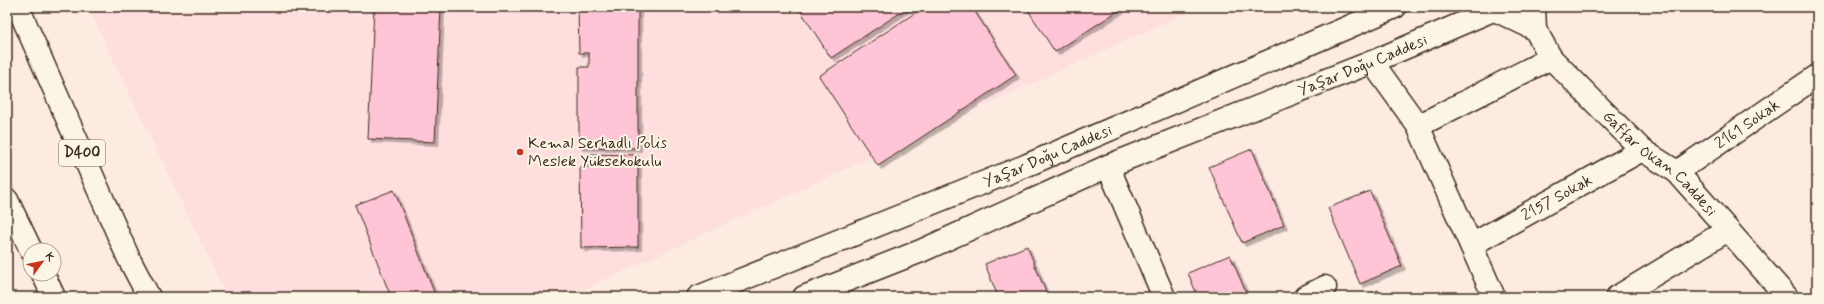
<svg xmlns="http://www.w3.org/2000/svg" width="1824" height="304" font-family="Mynerve,sans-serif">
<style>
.built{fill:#fedfde}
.building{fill:#ffc4d5;stroke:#3b2a1e;filter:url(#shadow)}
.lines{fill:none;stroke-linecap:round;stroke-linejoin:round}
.minor-casing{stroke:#3b2a1e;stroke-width:25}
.secondary-casing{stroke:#3b2a1e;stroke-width:25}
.trunk-casing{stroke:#3b2a1e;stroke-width:25}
.minor{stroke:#fcf5e5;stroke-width:22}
.secondary{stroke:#fcf5e5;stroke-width:22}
.trunk{stroke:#fcf5e5;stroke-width:22}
.poi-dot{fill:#c8321e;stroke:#fcf5e5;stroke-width:1.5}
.labels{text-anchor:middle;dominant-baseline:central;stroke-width:4;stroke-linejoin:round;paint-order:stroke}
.shield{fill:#fcf5e5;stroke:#75675a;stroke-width:1}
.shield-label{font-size:15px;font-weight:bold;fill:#3b2a1e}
.street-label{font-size:16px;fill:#3b2a1e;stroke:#fcf5e5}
.poi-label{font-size:16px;fill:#3b2a1e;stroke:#fcf5e5;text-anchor:start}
</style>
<defs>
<filter id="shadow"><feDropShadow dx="3.5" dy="3.5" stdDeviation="0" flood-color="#0004"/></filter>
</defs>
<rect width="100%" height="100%" fill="#fdebe2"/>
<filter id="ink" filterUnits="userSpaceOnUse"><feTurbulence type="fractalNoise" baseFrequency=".025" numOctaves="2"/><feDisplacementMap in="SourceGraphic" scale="8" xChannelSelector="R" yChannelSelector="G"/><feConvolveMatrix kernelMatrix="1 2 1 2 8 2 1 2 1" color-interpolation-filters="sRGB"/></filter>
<g filter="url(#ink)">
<path class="built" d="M88,7H1199L567,297H227Z"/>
<g class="building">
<path d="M374,7H441L435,142L368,139Z"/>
<path d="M578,7H638V148L579,147V67H589V53H579Z"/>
<path d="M798,7H909L831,58Z"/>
<path d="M924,7H972L1016,75L878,166L819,76Z"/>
<path d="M1026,7H1124L1055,52Z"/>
<path d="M1252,149L1284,225L1242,243L1209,167Z"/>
<path d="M588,154L638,155V247L581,248L580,168L588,167Z"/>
<path d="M394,190L436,297H391L355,205Z"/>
<path d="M1370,191L1402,266L1360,284L1328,208Z"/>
<path d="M1027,246L1048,297H998L985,264Z"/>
<path d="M1230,255L1248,297H1198L1188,273Z"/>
<path d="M1378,290L1381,297H1362Z"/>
</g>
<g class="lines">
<g class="minor-casing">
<g id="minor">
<path d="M1372,62L1418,126L1494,297"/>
<path d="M1418,126L1551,58"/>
<path d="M1108,166L1164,297"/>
<path id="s1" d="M1677,172L1817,76"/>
<path id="s2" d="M1471,245L1642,150"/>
<path d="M1305,297L1325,287"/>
<path d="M1617,297L1728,230"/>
</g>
</g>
<g class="secondary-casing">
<g id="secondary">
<path id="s3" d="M1534,7L1535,29L1551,58L1642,150L1677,172L1787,297"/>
<path d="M1495,10L1535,29"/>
<path id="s4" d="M698,297L1025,166L1395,7"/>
<path id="s5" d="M804,297L921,251L1108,166L1372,62L1500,7"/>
</g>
</g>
<g class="trunk-casing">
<g id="trunk">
<path d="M18,7L129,259L149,297"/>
<path d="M7,200L31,250"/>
<path d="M43,274L54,297"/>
</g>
</g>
<use href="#minor" class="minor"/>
<use href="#secondary" class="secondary"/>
<use href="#trunk" class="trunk"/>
</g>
</g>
<circle class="poi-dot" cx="520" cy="152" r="4"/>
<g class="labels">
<rect class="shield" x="59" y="140" width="46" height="26" rx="3"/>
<g class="shield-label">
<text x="82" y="153">D400</text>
</g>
<g class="street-label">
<text stroke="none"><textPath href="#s5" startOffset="605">Yaşar Doğu Caddesi</textPath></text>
<text stroke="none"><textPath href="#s1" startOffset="85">2161 Sokak</textPath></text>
<text stroke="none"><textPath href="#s4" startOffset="377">Yaşar Doğu Caddesi</textPath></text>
<text stroke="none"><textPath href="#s3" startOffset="207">Gaffar Okan Caddesi</textPath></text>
<text stroke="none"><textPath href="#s2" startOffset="98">2157 Sokak</textPath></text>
</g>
<g class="poi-label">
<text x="528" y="143">Kemal Serhadlı Polis<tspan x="528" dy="18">Meslek Yüksekokulu</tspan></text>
</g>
</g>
<rect width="1824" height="304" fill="none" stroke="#fcf5e5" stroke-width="24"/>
<rect x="12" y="12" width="1800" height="280" fill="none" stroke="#3b2a1e" stroke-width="1.5" filter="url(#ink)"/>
<g transform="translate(42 262) rotate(57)"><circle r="19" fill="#fcf5e5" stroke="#afa495"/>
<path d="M0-3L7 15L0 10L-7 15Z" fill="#c8321e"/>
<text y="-6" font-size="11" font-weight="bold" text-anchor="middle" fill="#3b2a1e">K</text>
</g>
</svg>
